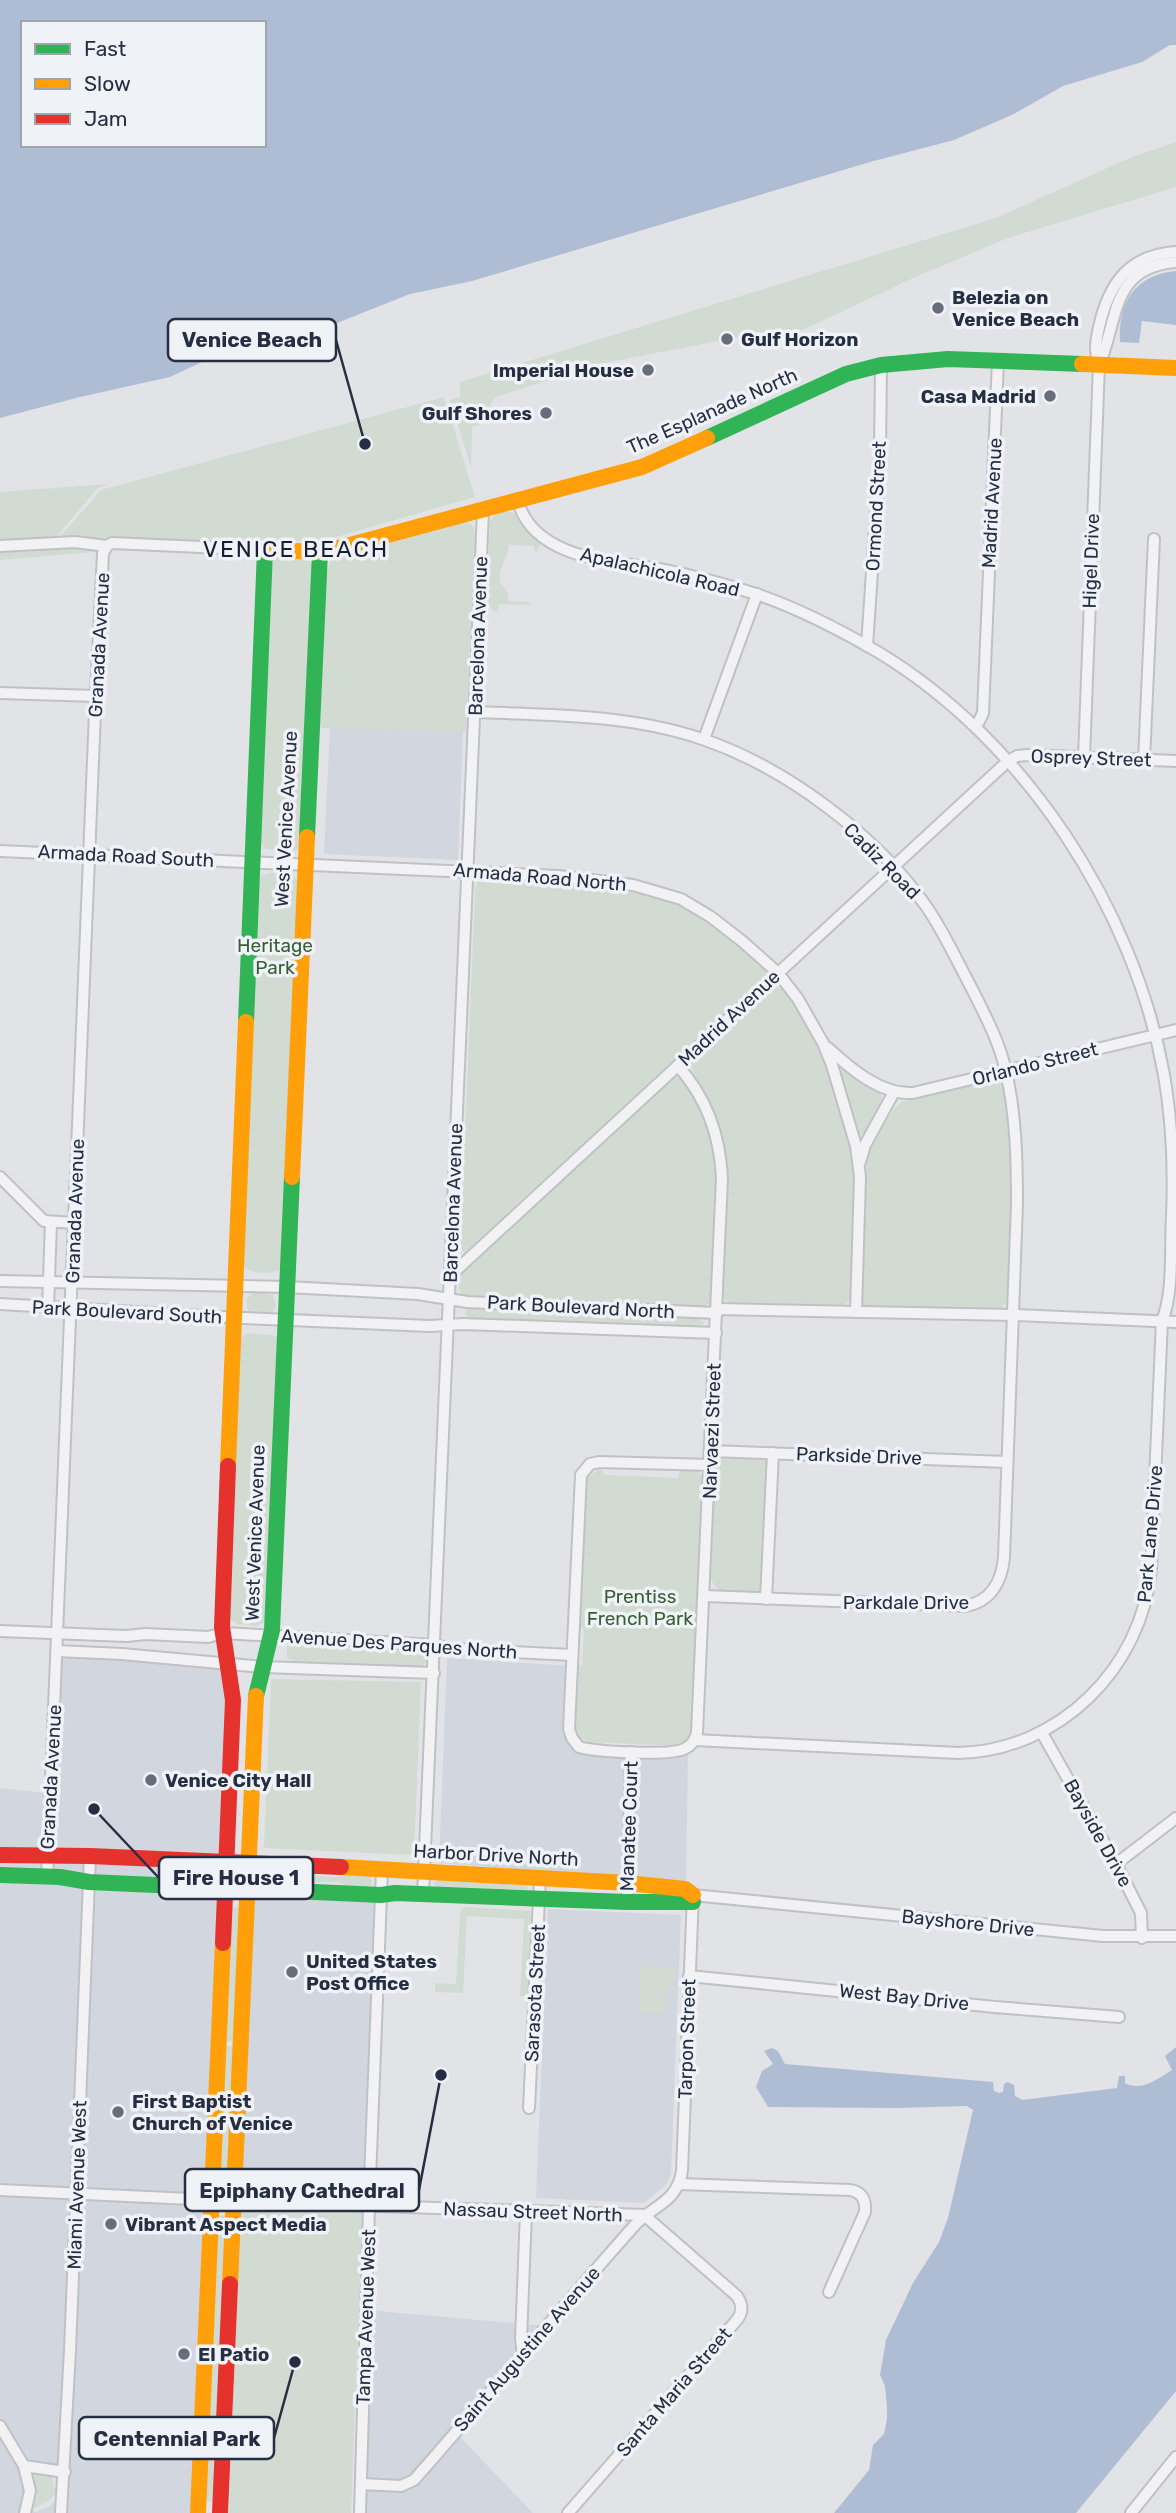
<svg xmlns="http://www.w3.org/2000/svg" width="1176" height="2513" viewBox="0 0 1176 2513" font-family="Rubik,sans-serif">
	<rect width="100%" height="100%" fill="#e2e3e7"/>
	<g fill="#d2d6de" fill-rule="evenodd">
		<polygon points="471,524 458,860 324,854 338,559"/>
		<polygon points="63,1651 221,1656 226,1681 220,1857 0,1850 0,1788 54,1794"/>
		<polygon points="447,1658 571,1666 569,1728 578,1744 688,1752 686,1884 439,1863"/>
		<polygon points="0,1860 220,1867 219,1883 0,1870"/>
		<path d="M0,1880l219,13 -26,620h-193zM30,2470l25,3 4,10 -1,15 -9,9 -14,5 -7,-5z"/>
		<polygon points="252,1894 376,1900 367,2210 240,2202"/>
		<polygon points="548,1909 681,1915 671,2173 667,2184 644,2203 536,2198"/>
		<polygon points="367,2310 546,2326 460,2437 533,2513 357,2513"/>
	</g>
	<g fill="#d1dbd2">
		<polygon points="1176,142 1176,187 1008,238 913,278 803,330 734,338 599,364 495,397 478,425 472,427 471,467 450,400 460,397 460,382 996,218 1132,157"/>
		<polygon points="444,397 475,497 322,541 200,542 61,536 101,490"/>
		<polygon points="108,484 98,488 56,537 59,540 118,556 94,552 0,560 0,492"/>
		<path d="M505,511l9,2 9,15 13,9 5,8 -6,9 -1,-8 -25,-1c-1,14 -10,18 -9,37l8,11v8l22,1 -1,3 -30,-1 -1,7h-4l-7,-8 3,-82 6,-7z"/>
		<polygon points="466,522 472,525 475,532 466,732 323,728 320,726 326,574 331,559 339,555"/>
		<polygon points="279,557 307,558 312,563 300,847 295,851 265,849 260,842 272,566 274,560"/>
		<path d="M271,873h18l10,8 -18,388c-9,6 -30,5 -39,-3l14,-382 5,-8z"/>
		<path d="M487,877l127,9 57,13 45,27 48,40 2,7 -2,6 -299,273 -5,-3 15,-357c1,-8 3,-13 12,-15z"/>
		<path d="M775,987l11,3c34,55 65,118 69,183 3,39 -2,79 -3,118l-2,9 -10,8 -108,-3 -9,-6 4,-122 -4,-32 -10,-32 -23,-48 3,-6 75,-69z"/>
		<polygon points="845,1069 880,1092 883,1102 863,1136 858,1135 840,1074 840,1070"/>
		<path d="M674,1077l8,1c21,31 32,61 35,97l-7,128 -6,3 -14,1 -228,-12c-6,-11 -4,-18 3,-27z"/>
		<path d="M993,1079l8,3 2,4c10,73 10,140 6,212l-7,9 -11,3 -127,-3 -3,-5 6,-148 5,-13 23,-33 8,-7z"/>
		<polygon points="254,1292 273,1295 276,1304 272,1313 252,1314 248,1311 246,1299"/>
		<polygon points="468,1307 698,1317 704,1323 699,1329 470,1318 465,1314"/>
		<polygon points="247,1333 279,1336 267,1620 258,1626 237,1624 229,1619 239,1339"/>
		<polygon points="726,1457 767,1457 768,1461 763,1587 756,1594 719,1591 711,1580 715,1465"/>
		<polygon points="599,1468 605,1475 678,1478 680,1469 696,1470 704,1478 694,1727 688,1742 679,1746 590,1742 580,1738 575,1729 576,1669 578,1666 582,1665 584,1629 578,1626 586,1480"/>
		<polygon points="296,1642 418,1649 426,1654 427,1660 423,1666 414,1667 294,1662 287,1658 287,1646"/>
		<polygon points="271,1679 421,1682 414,1855 264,1848"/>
		<polygon points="261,1871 308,1871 318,1876 339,1877 349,1873 371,1875 372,1886 347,1887 339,1882 317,1882 308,1886 262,1883"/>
		<polygon points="438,1879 527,1884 528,1890 436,1887 434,1884"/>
		<polygon points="230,1906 235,1908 241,1906 235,2043 231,2041 224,2042"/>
		<polygon points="467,1907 531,1911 528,1996 520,1996 524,1919 467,1916 463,1993 435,1992 435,1983 456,1984 460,1914 462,1909"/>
		<polygon points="641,1966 675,1967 674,1987 667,1987 665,2014 639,2013"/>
		<polygon points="224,2046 235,2046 227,2182 220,2181"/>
		<polygon points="240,2207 362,2211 351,2513 229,2513"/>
		<polygon points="218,2215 226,2216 221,2359 211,2358"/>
		<polygon points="210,2363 221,2363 215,2501 205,2501"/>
		<polygon points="38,2472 51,2476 56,2493 50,2500 35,2508 31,2502 36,2489 32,2476"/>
	</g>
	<g fill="#aebcd4" fill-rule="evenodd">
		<path d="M0,0h1176v45h-6l-28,17 -79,24 -49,28 -60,26 -84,22 -398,119 -62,13 -73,29 -38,12 -82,20 -47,22 -90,20 -80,21zM23,23h241v122h-241z"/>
		<path d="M1176,271v54l-34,-4 -3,22 -19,-1c-2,-39 14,-67 56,-71z"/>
		<path d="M1176,2047v344l-100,122h-242l35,-43 4,-25 11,-11 3,-15v-12l-2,-21 -5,-11 6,-35 27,-57 26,-41 9,-24 25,-108 -6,-4 -71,2 -128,-1 -12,-20 6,-16 11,-7 -9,-13 8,-3 6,3 7,13 208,18 1,9 5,2 4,-1 1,-8 3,-2 7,3 1,11 7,4 95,-12 2,-12h6v7c17,9 32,-4 47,-13l-7,-14z"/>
	</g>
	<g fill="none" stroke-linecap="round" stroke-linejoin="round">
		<g stroke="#c0c1c5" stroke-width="14">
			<g id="street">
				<path d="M1099,365c-5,-14 -3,-24 0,-38 10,-44 30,-72 77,-75"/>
				<path d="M518,502c17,57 93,59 141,67 32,6 65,15 97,25 42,14 84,36 122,58 146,88 256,256 286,423 8,46 10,94 8,141 -2,32 2,76 -10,105l-11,248c-9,99 -92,182 -193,184l-263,-13"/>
				<polyline points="0,546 75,542 107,546 112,543 265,550"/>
				<polyline points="867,646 880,453 881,365"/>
				<polyline points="0,693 96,696"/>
				<path d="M475,712c76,3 156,2 230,28 81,28 171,95 221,166 18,26 31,55 46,83 13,26 28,54 34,83 10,42 11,88 11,132l-13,353c-2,24 -13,45 -39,49l-260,-10"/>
				<polyline points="976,727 983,713 998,361"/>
				<polyline points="704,739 757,594"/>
				<path d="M1084,757l15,-392c20,-46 11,-98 77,-103"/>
				<polyline points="1144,760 1154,539"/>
				<polyline points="0,851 558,876 633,885 681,899 711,917 742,941 778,973 798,999 823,1043 832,1065 856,1146 860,1177 856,1312"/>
				<path d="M828,1048c23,21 53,47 85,45l263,-63"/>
				<path d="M678,1066c28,31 42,70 44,112l-25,555c-2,8 -6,13 -13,16 -15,7 -88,3 -105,-2l-7,-9 -3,-9 12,-254 9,-11 9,-2 112,3"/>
				<polyline points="860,1162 865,1145 894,1092"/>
				<polyline points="0,1177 44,1221 75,1223"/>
				<polyline points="451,1275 1008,761 1017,756 1027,755 1176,761"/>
				<polyline points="0,1281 287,1287 418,1294 467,1302 717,1313"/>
				<polyline points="0,1304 221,1317 430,1326 463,1324 716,1333"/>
				<polyline points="48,1307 51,1223"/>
				<polyline points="717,1309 1014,1315 1176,1322"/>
				<polyline points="711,1451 1007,1462"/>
				<polyline points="766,1599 773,1453"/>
				<polyline points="0,1631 127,1636 145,1634 208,1637 223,1633 435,1645 454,1649 572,1655"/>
				<polyline points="57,1651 122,1654 263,1667 434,1673"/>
				<polyline points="1042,1733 1116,1864 1141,1913 1142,1938"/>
				<polyline points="1116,1864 1176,1818"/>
				<polyline points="47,1877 95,712 103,553 107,546"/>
				<polyline points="423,1895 483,511"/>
				<polyline points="627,1902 631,1752"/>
				<polyline points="689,1976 995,2007 1119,2017"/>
				<polyline points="529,2108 540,1878"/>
				<path d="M679,2184l171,6c12,2 16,10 15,22l-36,80"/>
				<polyline points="0,2190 233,2201 644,2215"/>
				<polyline points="523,2353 521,2339 526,2212"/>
				<polyline points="0,2426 24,2466 65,2472"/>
				<polyline points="24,2466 30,2491 25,2513"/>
				<path d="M361,2484l40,2 13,-6c74,-84 146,-171 221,-255 18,-20 42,-22 47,-54l11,-276 410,41h73"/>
				<polyline points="61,2513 70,2350 90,1856"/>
				<polyline points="360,2513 369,2206 382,1869"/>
				<path d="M568,2513l168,-192c7,-8 7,-16 1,-25l-93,-81"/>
				<polyline points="1131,2513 1176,2457"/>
			</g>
		</g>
		<use href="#street" stroke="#f2f2f4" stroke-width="10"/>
		<g stroke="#30b455" stroke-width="16">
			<polyline points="707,438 846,374 881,365 948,359 1082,364"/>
			<polyline points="307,837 320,552"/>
			<polyline points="246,1022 265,550 272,550"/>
			<polyline points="256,1696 272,1630 292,1177"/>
			<polyline points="0,1875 60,1877 89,1882 381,1895 395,1893 627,1902 693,1902"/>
		</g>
		<g stroke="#ff9f0a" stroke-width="16">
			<polyline points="1082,364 1176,368"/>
			<polyline points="272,550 320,552 335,549 642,467 707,438"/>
			<polyline points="292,1177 307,837"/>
			<polyline points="228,1466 246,1022"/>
			<polyline points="341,1867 627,1883 685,1889 693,1895"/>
			<polyline points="230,2284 256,1696"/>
			<polyline points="198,2513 223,1943"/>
		</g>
		<g stroke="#e5322d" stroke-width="16">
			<polyline points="0,1855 90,1856 341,1867"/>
			<polyline points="223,1943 233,1700 222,1627 228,1466"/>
			<polyline points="220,2513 230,2284"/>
		</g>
	</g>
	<g fill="#686d7c" stroke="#eff2f7" stroke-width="2.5">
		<circle cx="938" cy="308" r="7"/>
		<circle cx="727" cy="339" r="7"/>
		<circle cx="648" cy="370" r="7"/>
		<circle cx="1050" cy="396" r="7"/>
		<circle cx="546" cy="413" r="7"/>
		<circle cx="151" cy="1780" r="7"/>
		<circle cx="292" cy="1972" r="7"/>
		<circle cx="118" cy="2112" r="7"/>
		<circle cx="111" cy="2224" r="7"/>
		<circle cx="184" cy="2354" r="7"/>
	</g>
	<g text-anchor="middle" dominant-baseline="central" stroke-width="7" stroke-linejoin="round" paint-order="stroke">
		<g font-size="19" font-weight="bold" fill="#272e42" stroke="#eff2f7" text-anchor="start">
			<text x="952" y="297">Belezia on<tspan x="952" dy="22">Venice Beach</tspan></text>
			<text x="741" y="339">Gulf Horizon</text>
			<text x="634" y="370" text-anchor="end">Imperial House</text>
			<text x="1036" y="396" text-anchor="end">Casa Madrid</text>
			<text x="532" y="413" text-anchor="end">Gulf Shores</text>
			<text x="165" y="1780">Venice City Hall</text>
			<text x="306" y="1961">United States<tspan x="306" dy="22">Post Office</tspan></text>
			<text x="132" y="2101">First Baptist<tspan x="132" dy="22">Church of Venice</tspan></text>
			<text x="125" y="2224">Vibrant Aspect Media</text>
			<text x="198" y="2354">El Patio</text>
		</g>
		<g font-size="19" fill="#272e42" stroke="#eff2f7">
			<text transform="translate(712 411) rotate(-24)">The Esplanade North</text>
			<text transform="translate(992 503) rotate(-87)">Madrid Avenue</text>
			<text transform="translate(876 506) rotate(-87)">Ormond Street</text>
			<text transform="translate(1091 561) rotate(-88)">Higel Drive</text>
			<text transform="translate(660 572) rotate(13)">Apalachicola Road</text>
			<text transform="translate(478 636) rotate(-88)">Barcelona Avenue</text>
			<text transform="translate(99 645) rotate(-87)">Granada Avenue</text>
			<text transform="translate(1091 758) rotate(2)">Osprey Street</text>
			<text transform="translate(286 819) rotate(-87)">West Venice Avenue</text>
			<text transform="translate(126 856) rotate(3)">Armada Road South</text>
			<text transform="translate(882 861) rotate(45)">Cadiz Road</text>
			<text transform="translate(540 877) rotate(5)">Armada Road North</text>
			<text transform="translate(729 1018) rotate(-43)">Madrid Avenue</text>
			<text transform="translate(1035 1064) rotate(-14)">Orlando Street</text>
			<text transform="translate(453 1203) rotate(-88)">Barcelona Avenue</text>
			<text transform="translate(75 1211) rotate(-88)">Granada Avenue</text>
			<text transform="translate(581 1307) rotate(3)">Park Boulevard North</text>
			<text transform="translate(127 1312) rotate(3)">Park Boulevard South</text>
			<text transform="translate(712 1431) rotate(-88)">Narvaezi Street</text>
			<text transform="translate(859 1456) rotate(2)">Parkside Drive</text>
			<text transform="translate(255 1533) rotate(-88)">West Venice Avenue</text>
			<text transform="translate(1150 1534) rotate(-85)">Park Lane Drive</text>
			<text x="906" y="1602">Parkdale Drive</text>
			<text transform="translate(399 1644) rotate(4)">Avenue Des Parques North</text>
			<text transform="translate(51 1777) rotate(-87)">Granada Avenue</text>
			<text transform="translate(629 1826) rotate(-88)">Manatee Court</text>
			<text transform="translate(1098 1833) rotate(61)">Bayside Drive</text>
			<text transform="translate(496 1855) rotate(3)">Harbor Drive North</text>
			<text transform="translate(968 1923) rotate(6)">Bayshore Drive</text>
			<text transform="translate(535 1993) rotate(-87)">Sarasota Street</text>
			<text transform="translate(904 1997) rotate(6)">West Bay Drive</text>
			<text transform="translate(687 2039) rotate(-88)">Tarpon Street</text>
			<text transform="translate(77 2185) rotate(-88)">Miami Avenue West</text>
			<text transform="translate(533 2212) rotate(2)">Nassau Street North</text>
			<text transform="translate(366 2317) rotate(-88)">Tampa Avenue West</text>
			<text transform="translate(527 2349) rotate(-49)">Saint Augustine Avenue</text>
			<text transform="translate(674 2392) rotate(-49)">Santa Maria Street</text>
		</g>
		<g font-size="19" fill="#375f33" stroke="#eff2f7">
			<text x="275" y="945">Heritage<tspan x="275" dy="22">Park</tspan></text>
			<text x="640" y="1596">Prentiss<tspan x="640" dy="22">French Park</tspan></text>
		</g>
		<g font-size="23" letter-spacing="2" fill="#191f33" stroke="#eff2f7">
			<text x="296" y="549">VENICE BEACH</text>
		</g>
	</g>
	<path fill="none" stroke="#272e42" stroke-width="2.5" d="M365 444L336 340M94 1809L159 1878M441 2075L419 2190M295 2362L274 2438"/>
	<g fill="#272e42" stroke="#eff2f7" stroke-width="2.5">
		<circle cx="365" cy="444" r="7"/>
		<circle cx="94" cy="1809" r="7"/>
		<circle cx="441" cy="2075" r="7"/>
		<circle cx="295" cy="2362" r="7"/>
	</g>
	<g fill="#eff2f7" stroke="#272e42" stroke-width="2.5">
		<rect x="168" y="319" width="168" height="42" rx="7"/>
		<rect x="159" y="1857" width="154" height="42" rx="7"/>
		<rect x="185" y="2169" width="234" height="42" rx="7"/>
		<rect x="79" y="2417" width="195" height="42" rx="7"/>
	</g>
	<g font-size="21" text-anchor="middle" font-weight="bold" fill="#272e42">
		<text x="252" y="347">Venice Beach</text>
		<text x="236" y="1885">Fire House 1</text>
		<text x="302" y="2198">Epiphany Cathedral</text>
		<text x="177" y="2446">Centennial Park</text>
	</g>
	<rect x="21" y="21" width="245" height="126" fill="#eff2f7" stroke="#9fa4af" stroke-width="2"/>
	<rect x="35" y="44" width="35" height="10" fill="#30b455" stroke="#9fa4af" stroke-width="2"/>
	<text x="84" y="56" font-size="21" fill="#272e42">Fast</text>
	<rect x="35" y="79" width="35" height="10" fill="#ff9f0a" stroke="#9fa4af" stroke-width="2"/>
	<text x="84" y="91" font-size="21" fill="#272e42">Slow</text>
	<rect x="35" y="114" width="35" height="10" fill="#e5322d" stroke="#9fa4af" stroke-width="2"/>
	<text x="84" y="126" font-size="21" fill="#272e42">Jam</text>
</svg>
